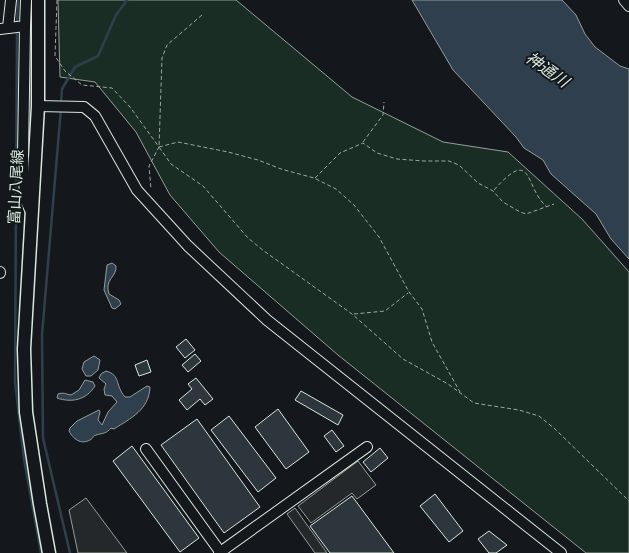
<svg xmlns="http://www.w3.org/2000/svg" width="629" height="553" viewBox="0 0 629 553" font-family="'Varela Round','Noto Sans JP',sans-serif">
	<rect width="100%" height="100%" fill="#14181c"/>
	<polygon fill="#1a2d24" stroke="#939e99" points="58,0 236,0 352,97 443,142 508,152 582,219 629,272 629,553 586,553 338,355 219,252 170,195 136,132 95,82 60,77"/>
	<g fill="#24282b" stroke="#939e99">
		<polygon points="358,461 376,485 357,499 352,493 311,523 298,506"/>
		<polygon points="86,498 127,553 78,553 69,510"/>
		<polygon points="295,508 327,553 315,553 287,514"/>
	</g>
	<g fill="#2f3f4d" stroke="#939e99">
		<polygon points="412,0 562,0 576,15 585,34 595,47 620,66 629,69 629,259 611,239 596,214 551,174 543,160 524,148 516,137 453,70"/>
		<path d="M112,263l4,3c1,11 -12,13 -7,28l10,6 2,4 -6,5 -3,-1 -8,-18 3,-25z"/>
		<polygon points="94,356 100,360 98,370 91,376 86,376 82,369 84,362"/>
		<path d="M106,371c15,4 9,15 19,26h5l17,-11 3,1c-1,23 -19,31 -36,42l-3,-1c-5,6 -8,5 -15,7 -5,2 -1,2 -6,5 -9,5 -17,-1 -21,-9l1,-3 7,-7 22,-11 1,2 -2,8 4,5 6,-13 9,-10 -5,-6 -7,-1 -1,-6 2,-5 -7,-6 2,-4z"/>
		<path d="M85,380l8,2 2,4c-9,14 -23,17 -38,12l1,-4c6,-2 7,0 13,1l8,-5z"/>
	</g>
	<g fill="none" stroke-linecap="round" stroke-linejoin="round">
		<g stroke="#2f3f4d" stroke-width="2.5">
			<polyline points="17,23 18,0"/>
			<polyline points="17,29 15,382 24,459 41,553"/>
			<polyline points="61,103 62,89 75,67 98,56 116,15 127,0"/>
			<polyline points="61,108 42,335 43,438 70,553"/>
		</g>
	</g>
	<g fill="#2c363c" stroke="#d8e6dc">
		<polygon points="186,339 195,350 185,358 176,347"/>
		<polygon points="195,354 201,361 188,372 182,365"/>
		<polygon points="147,360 151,372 139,376 135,365"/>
		<polygon points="196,378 213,399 205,405 200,399 187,410 179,400 192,389 188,384"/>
		<polygon points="301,391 343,415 338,425 295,400"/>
		<polygon points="278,409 309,452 286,469 255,427"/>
		<polygon points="229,416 276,478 258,492 211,430"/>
		<polygon points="197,419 260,507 224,533 161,445"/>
		<polygon points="332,430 344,446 336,452 324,436"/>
		<polygon points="132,446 199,538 180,552 113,461"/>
		<polygon points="380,448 388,458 371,472 363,462"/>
		<polygon points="435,494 463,531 449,542 420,506"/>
		<polygon points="352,496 394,553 330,553 310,526"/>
		<polygon points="489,531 507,545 496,553 489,553 478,539"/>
	</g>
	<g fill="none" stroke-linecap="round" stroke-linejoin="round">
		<g stroke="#d8e6dc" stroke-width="12">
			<g id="minor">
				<polyline points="624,0 629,6"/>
				<polyline points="25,26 23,155 25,199 31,212"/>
				<polyline points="8,28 11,0"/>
				<polyline points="0,29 25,26 26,0"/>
				<polyline points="38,106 84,107 95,116 137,190 188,246 267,320 561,553"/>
				<polyline points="0,272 0,273"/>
				<polyline points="146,449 221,553"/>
				<polyline points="219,553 367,447"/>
			</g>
		</g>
		<g stroke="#d8e6dc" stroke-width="15">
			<polyline id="major" points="38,0 38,106 24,349 26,412 40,504 49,553"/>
		</g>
		<g stroke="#9da8a2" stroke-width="1" stroke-dasharray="4 2.5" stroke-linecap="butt">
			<polyline points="57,0 55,56 65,71 82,85 112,88 130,107 159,147 149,166 151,189"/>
			<polyline points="202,15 167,45 162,58 159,147 171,164 203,186 248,238 264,251 352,314 403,359 448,384 474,403 519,410 539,416 555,429 629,501"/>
			<polyline points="363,142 383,115 384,102"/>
			<polyline points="159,147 178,142 228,152 258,160 281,169 314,178 336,189 354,205 379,237 409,292 422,309 432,342 460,392"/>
			<polyline points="315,178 340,153 363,143 377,153 397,159 424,161 449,161 459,165 478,183 493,191 503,202 520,212 526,214 554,204"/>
			<path d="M494,190c40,-45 30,-2 53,17"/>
			<polyline points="354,314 385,311 408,293"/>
		</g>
		<use href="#minor" stroke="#14181c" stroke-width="10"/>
		<use href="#major" stroke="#14181c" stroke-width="12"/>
	</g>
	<g text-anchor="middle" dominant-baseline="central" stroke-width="4" stroke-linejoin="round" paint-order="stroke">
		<g font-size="15" fill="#d8e6dc" stroke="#14181c">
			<text transform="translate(16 187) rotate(-87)">富山八尾線</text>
		</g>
		<g font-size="16" font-style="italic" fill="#d8e6dc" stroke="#14181c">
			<text transform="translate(547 70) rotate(35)">神通川</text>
		</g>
	</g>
</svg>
